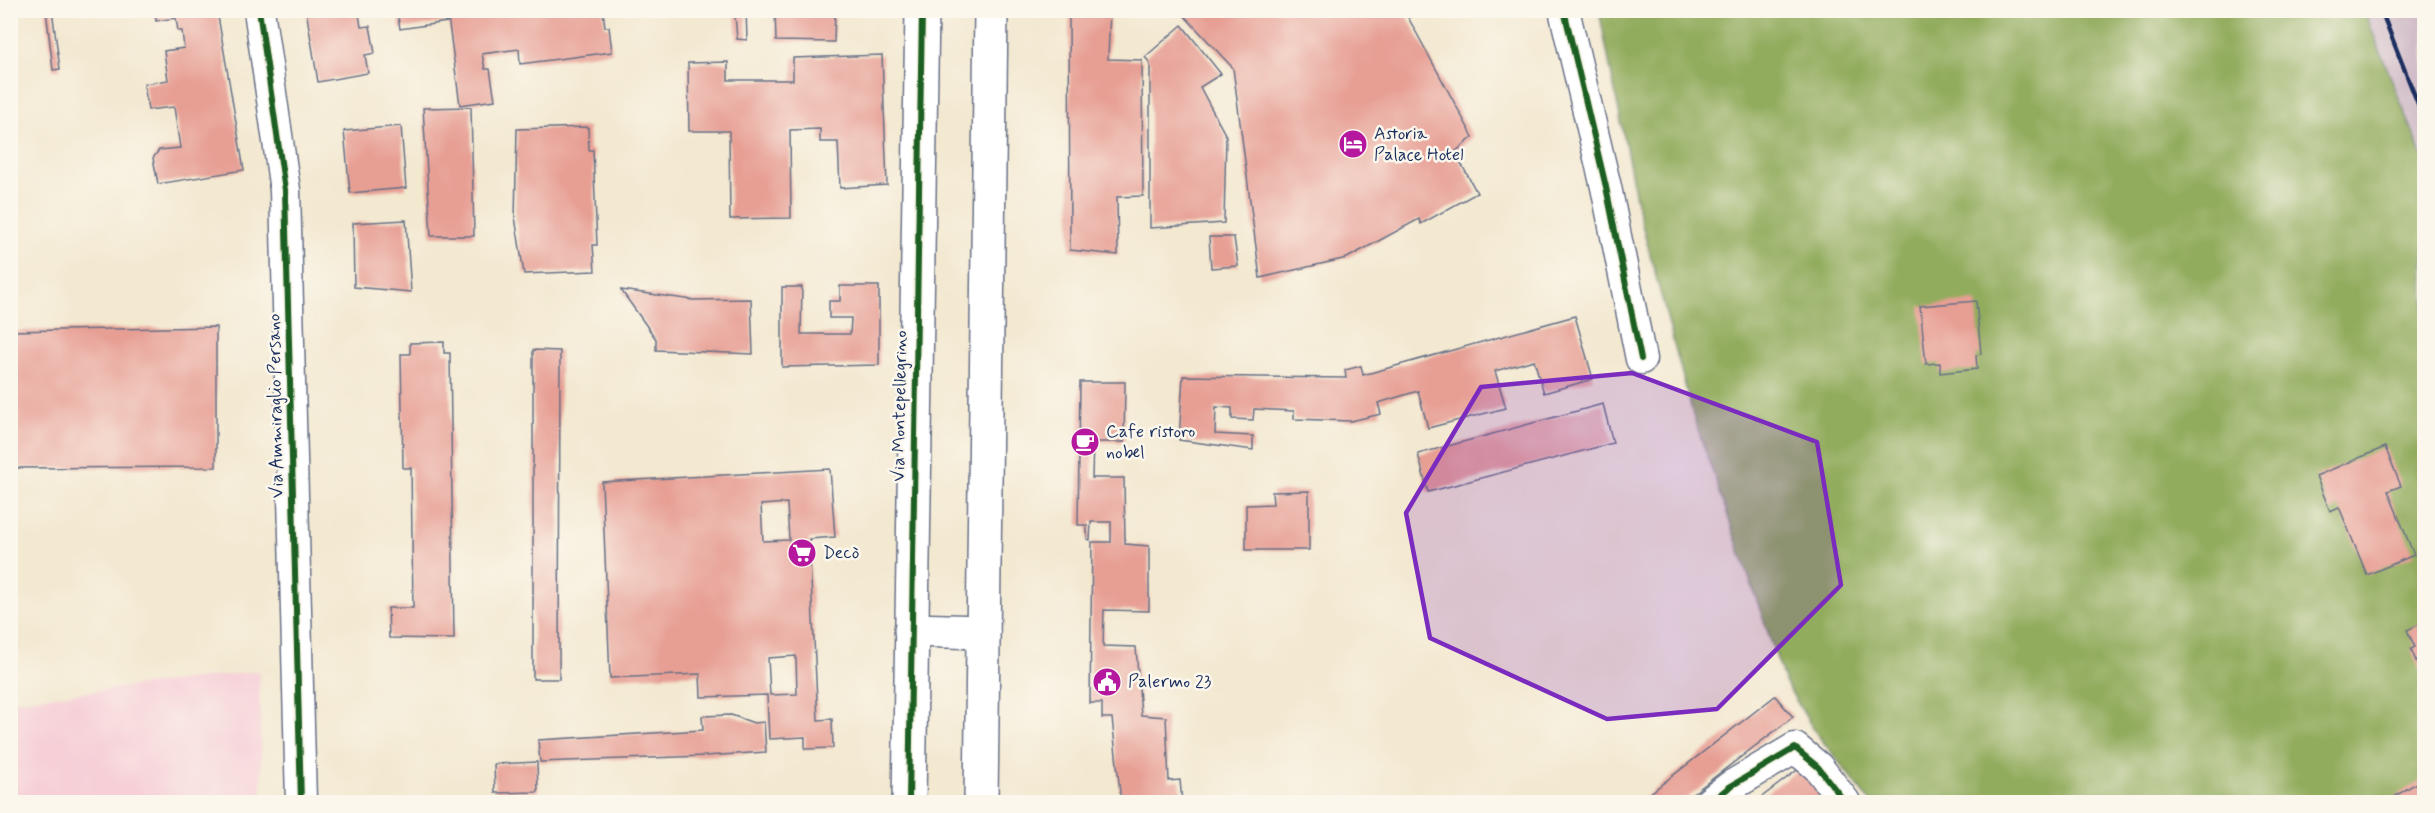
<svg xmlns="http://www.w3.org/2000/svg" width="2435" height="813" viewBox="0 0 2435 813" font-family="Mynerve,sans-serif">
	<rect width="100%" height="100%" fill="#fbf7ec"/>
	<filter id="ink" filterUnits="userSpaceOnUse"><feTurbulence type="fractalNoise" baseFrequency=".0167" numOctaves="2"/><feDisplacementMap in="SourceGraphic" scale="12" xChannelSelector="R" yChannelSelector="G"/><feConvolveMatrix kernelMatrix="1 2 1 2 8 2 1 2 1" color-interpolation-filters="sRGB"/></filter>
	<filter id="wash" filterUnits="userSpaceOnUse"><feTurbulence type="fractalNoise" baseFrequency=".008" numOctaves="4" result="noise"/><feDisplacementMap in="SourceGraphic" scale="24" xChannelSelector="R" yChannelSelector="G"/><feGaussianBlur stdDeviation="1.35" result="paint"/><feColorMatrix in="noise" values="0 0 0 0 0 0 0 0 0 0 0 0 0 0 0 0 0 1.4 0 .05"/><feComposite in="paint" operator="in"/></filter>
	<g filter="url(#wash)">
		<rect width="100%" height="100%" fill="#f3e8d0"/>
		<polygon fill="#f6cfd7" points="259,671 262,802 11,802 11,701"/>
		<polygon fill="#d1bdc9" points="2359,11 2424,11 2424,171"/>
		<polygon fill="#92ac5d" stroke="#566e5e" stroke-width="1.5" points="1599,11 2364,11 2424,160 2424,802 1870,802 1814,730 1785,682 1693,415 1639,213"/>
		<g id="blocks">
			<g fill="#e79f94" fill-rule="evenodd">
				<polygon points="46,10 52,10 60,69 53,70"/>
				<polygon points="155,10 217,10 244,170 158,184 153,158 159,150 180,148 174,107 148,110 144,84 168,80 164,51 184,48 182,31 178,31 176,18 156,21"/>
				<polygon points="306,10 367,10 367,12 359,14 361,27 370,26 375,53 365,55 368,73 318,82"/>
				<polygon points="397,10 445,10 447,22 400,29"/>
				<polygon points="447,10 603,10 605,27 609,27 612,52 520,64 519,49 482,54 485,69 490,69 495,100 460,105"/>
				<polygon points="718,10 746,10 747,40 737,39 735,15 718,14"/>
				<polygon points="775,10 835,10 834,42 776,41"/>
				<polygon points="1069,10 1110,10 1108,59 1142,60 1143,196 1117,197 1118,255 1070,250"/>
				<polygon points="1179,10 1404,10 1473,137 1455,152 1477,193 1421,224 1419,219 1347,258 1260,278 1233,68"/>
				<polygon points="1182,25 1221,74 1200,87 1226,136 1224,223 1150,228 1150,63 1145,57"/>
				<polygon points="882,55 887,185 840,188 838,142 820,142 820,129 790,130 791,218 730,219 729,131 689,131 688,63 728,62 728,80 793,80 793,58"/>
				<polygon points="471,107 474,236 431,236 423,108"/>
				<polygon points="401,126 406,188 350,193 344,131"/>
				<polygon points="588,127 589,150 593,150 597,245 593,245 595,271 524,274 515,217 517,129"/>
				<polygon points="10,187 15,216 10,216"/>
				<polygon points="406,220 411,292 354,287 353,223"/>
				<polygon points="1209,237 1234,237 1238,266 1211,268"/>
				<polygon points="840,286 879,286 879,365 782,367 782,287 802,287 801,334 850,334 851,318 829,318 829,301 840,301"/>
				<polygon points="621,290 693,300 751,299 753,354 656,350 656,339"/>
				<polygon points="1976,301 1981,354 1976,355 1977,369 1940,373 1940,363 1926,364 1920,306"/>
				<polygon points="1575,316 1593,379 1544,393 1534,360 1495,371 1506,408 1428,428 1418,391 1378,403 1381,414 1351,421 1294,419 1294,411 1254,409 1253,420 1232,419 1232,408 1216,407 1215,434 1253,436 1253,450 1179,440 1183,376 1346,378 1345,370 1361,366 1363,375"/>
				<polygon points="216,327 216,467 10,468 10,331"/>
				<polygon points="444,342 444,353 450,353 454,639 389,638 388,608 413,608 411,468 403,468 401,354 410,354 410,343"/>
				<polygon points="533,350 560,351 559,679 533,679"/>
				<polygon points="1080,382 1125,382 1124,442 1093,442 1092,478 1124,478 1125,544 1149,546 1149,611 1104,610 1103,646 1136,647 1141,715 1166,717 1169,781 1180,780 1182,802 1121,802 1112,718 1102,718 1102,703 1090,703 1092,542 1111,542 1111,522 1091,522 1090,540 1087,539 1087,525 1078,525"/>
				<polygon points="1603,404 1613,443 1428,492 1418,454"/>
				<polygon points="2385,447 2401,486 2388,491 2414,555 2367,575 2339,507 2330,511 2316,476"/>
				<path d="M830,469l5,68 -26,2 9,181 14,-1 1,29 -28,1v-12l-36,2 -2,-44 -66,2 -1,-23 -90,4 -8,-196zM787,503l2,37 -26,1 -2,-36zM796,656l1,38 -27,1 -2,-37z"/>
				<polygon points="1309,491 1309,550 1246,550 1246,505 1273,504 1272,492"/>
				<polygon points="2424,622 2424,680 2411,649 2415,647 2407,630"/>
				<polygon points="1775,696 1793,717 1682,802 1639,802"/>
				<polygon points="731,715 754,723 764,722 766,752 705,756 540,762 538,740 703,730 702,716"/>
				<polygon points="537,762 538,792 495,793 494,764"/>
				<polygon points="1800,768 1826,802 1755,802"/>
				<polygon points="2424,778 2424,802 2386,802"/>
			</g>
		</g>
	</g>
	<g filter="url(#ink)">
		<use href="#blocks" fill-opacity="0" stroke="#677086" stroke-width="1.5"/>
		<g fill="none" stroke-linecap="round" stroke-linejoin="round">
			<g stroke="#677086" stroke-width="33">
				<g id="minor">
					<polyline points="259,10 285,190 301,802"/>
					<polyline points="1564,10 1606,187 1641,359"/>
					<polyline points="1710,802 1731,786 1795,748 1818,767 1845,802"/>
				</g>
			</g>
			<g stroke="#677086" stroke-width="36">
				<g id="tertiary">
					<polyline points="911,630 983,632"/>
					<polyline points="909,802 922,10"/>
					<polyline points="981,802 991,10"/>
				</g>
			</g>
			<use href="#minor" stroke="#fff" stroke-width="30"/>
			<use href="#tertiary" stroke="#fff" stroke-width="33"/>
			<polyline stroke="#1b2f5e" stroke-width="4.5" points="2381,10 2424,119"/>
			<g stroke="#fbf7ec" stroke-width="10">
				<g id="cycleway">
					<polyline points="259,10 285,190 301,802"/>
					<polyline points="1564,10 1606,187 1641,359"/>
					<polyline points="909,802 922,10"/>
					<polyline points="1710,802 1731,786 1795,748 1818,767 1845,802"/>
				</g>
			</g>
			<use href="#cycleway" stroke="#1b5e20" stroke-width="6"/>
		</g>
	</g>
	<path fill="#7b2cbf" fill-opacity="0.2" stroke="#7b2cbf" stroke-width="4.5" stroke-linejoin="round" d="M1632,373l185,69 24,143 -124,124 -110,10 -177,-81 -24,-125 75,-126z"/>
	<defs>
		<g id="hotel-disc" transform="scale(1.5)"><circle r="9.5" fill="#b5179e" stroke="#fbf7ec"/><path d="M-6-4.5h1.5V1H6V5H4.5V3h-9V5H-6ZM-4 0a1.8 1.8 0 1 1 3.6 0ZM.5 0V-2.5h3Q6-2.5 6 0Z" fill="#fff"/></g>
		<g id="cafe-disc" transform="scale(1.5)"><circle r="9.5" fill="#b5179e" stroke="#fbf7ec"/><path d="M-5.5-4.5H6V0H3Q3 3.5 0 3.5H-2.5Q-5.5 3.5-5.5 0ZM3-3.2v2h1.7v-2ZM-6 4.5H4V6H-6Z" fill="#fff"/></g>
		<g id="supermarket-disc" transform="scale(1.5)"><circle r="9.5" fill="#b5179e" stroke="#fbf7ec"/><path d="M-6-5.5h2.5l.6 2H6L4.5 2H-2.5L-4.4-4H-6ZM-1.5 3.2a1.3 1.3 0 1 0 .1 0ZM3 3.2a1.3 1.3 0 1 0 .1 0Z" fill="#fff"/></g>
		<g id="civic-disc" transform="scale(1.5)"><circle r="9.5" fill="#b5179e" stroke="#fbf7ec"/><path d="M-.6-6.5H3V-4.5H.6V-3L4-1V1h2V6H-6V1h2V-1L-.6-3ZM-1.2 2.5V6h2.4V2.5Z" fill="#fff"/></g>
	</defs>
	<g fill-rule="evenodd">
		<use href="#hotel-disc" x="1353" y="144"/>
		<use href="#cafe-disc" x="1085" y="442"/>
		<use href="#supermarket-disc" x="802" y="553"/>
		<use href="#civic-disc" x="1107" y="682"/>
	</g>
	<g text-anchor="middle" dominant-baseline="central" stroke-width="5" stroke-linejoin="round" paint-order="stroke">
		<g font-size="18" fill="#1b2f5e" stroke="#fbf7ec" text-anchor="start">
			<text x="1374" y="134">Astoria<tspan x="1374" dy="21">Palace Hotel</tspan></text>
			<text x="1106" y="432">Cafe ristoro<tspan x="1106" dy="21">nobel</tspan></text>
			<text x="823" y="553">Decò</text>
			<text x="1128" y="682">Palermo 23</text>
		</g>
		<g font-size="18" fill="#1b2f5e" stroke="#fbf7ec">
			<text transform="translate(276 406) rotate(-91)">Via Ammiraglio Persano</text>
			<text transform="translate(900 406) rotate(-89)">Via Montepellegrino</text>
		</g>
	</g>
	<rect width="2435" height="813" fill="none" stroke="#fbf7ec" stroke-width="36"/>
</svg>
